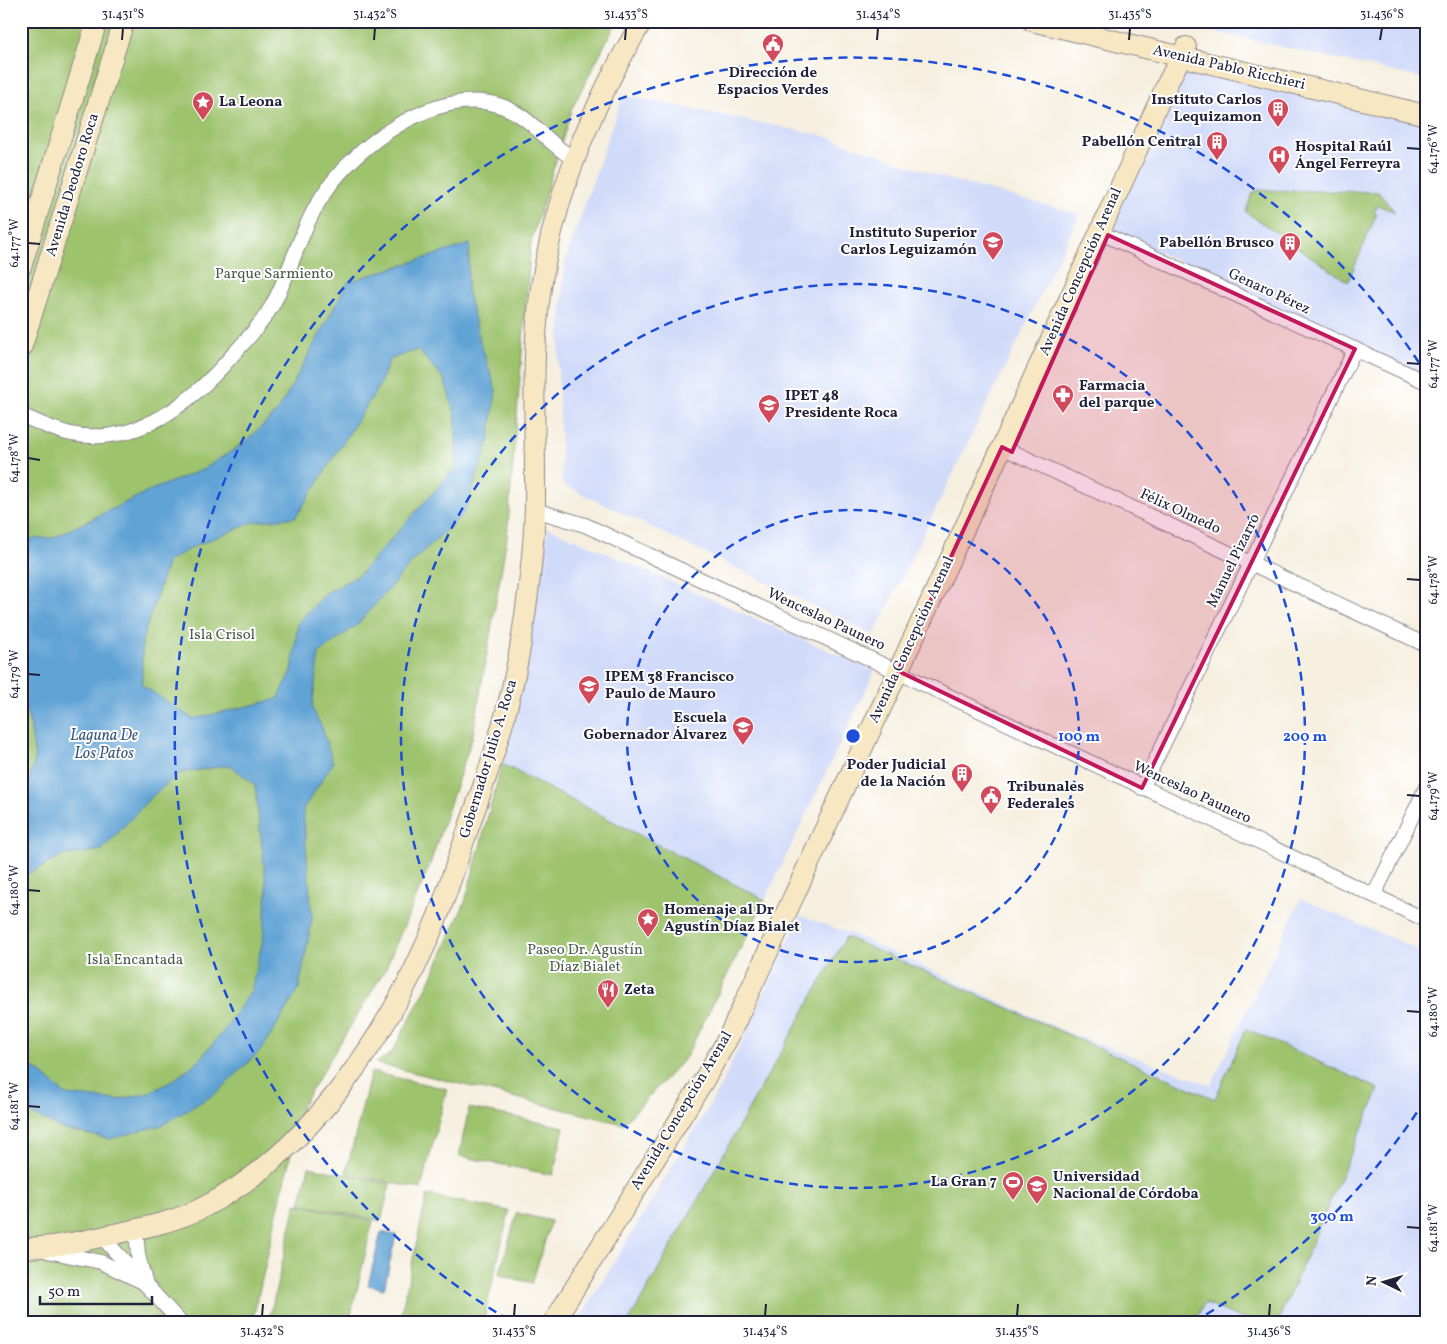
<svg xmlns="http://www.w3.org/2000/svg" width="1447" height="1344" viewBox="0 0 1447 1344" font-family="Vollkorn,serif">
	<rect width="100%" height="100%" fill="#fff"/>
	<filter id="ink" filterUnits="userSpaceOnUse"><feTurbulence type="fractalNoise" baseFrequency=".02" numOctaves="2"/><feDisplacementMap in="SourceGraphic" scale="10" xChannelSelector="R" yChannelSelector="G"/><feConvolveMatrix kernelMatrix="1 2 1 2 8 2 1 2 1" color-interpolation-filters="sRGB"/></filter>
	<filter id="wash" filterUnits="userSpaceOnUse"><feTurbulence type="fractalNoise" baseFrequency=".0096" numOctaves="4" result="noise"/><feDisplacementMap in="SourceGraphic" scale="20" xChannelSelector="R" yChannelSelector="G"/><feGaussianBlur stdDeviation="1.12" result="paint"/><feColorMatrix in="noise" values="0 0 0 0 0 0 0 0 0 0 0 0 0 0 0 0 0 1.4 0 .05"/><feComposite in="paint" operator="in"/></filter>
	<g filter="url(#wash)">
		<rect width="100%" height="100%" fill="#f6efdf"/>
		<g fill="#d0daf9">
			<polygon points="1167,21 1426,21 1426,79"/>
			<polygon points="1187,63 1426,121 1426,377 1107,228"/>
			<polygon points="623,95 825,136 951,180 1080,214 874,635 562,484 558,365 565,261"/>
			<polygon points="547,527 875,671 765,900 502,764 528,647"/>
			<polygon points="1301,899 1426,953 1426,1323 577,1323 720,1088 800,916 853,934 1064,1031 1211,1085"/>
		</g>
		<g fill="#9ec36d" stroke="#607254">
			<polygon points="21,21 617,21 572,108 531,242 507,537 473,735 429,867 385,970 302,1105 252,1323 21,1323"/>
			<polygon points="1258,190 1378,192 1395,212 1377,205 1374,212 1377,213 1348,282 1246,212 1252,193"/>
			<polygon points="502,764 765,900 686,1057 623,1124 375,1063 391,1054 430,981 465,902"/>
			<polygon points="846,937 1215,1099 1246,1029 1379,1089 1277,1323 1253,1323 1204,1303 1194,1323 628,1323"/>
			<polygon points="371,1072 447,1089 421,1189 346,1173"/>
			<polygon points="469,1108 564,1127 553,1175 459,1156"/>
			<polygon points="309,1167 390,1184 381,1221 300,1204"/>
			<polygon points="427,1195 509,1211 483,1323 399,1323"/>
			<polygon points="296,1204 373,1221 349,1323 281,1323 269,1320"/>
			<polygon points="517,1213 551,1221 532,1283 499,1275"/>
		</g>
		<g fill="#61a3d5" stroke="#426288" fill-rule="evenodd">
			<path d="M470,244l-3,45 13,52 16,49 -7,52 -25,71 -49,46 -58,66 -38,28 -7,55 10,20 11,35 -30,46 9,110 -13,70 -37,60 -44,43 -56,33 -52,14 -48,-10 -41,-20v-49l19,12 26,23 51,5 32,-7 25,-13 23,-18 26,-30 28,-41 12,-52 4,-47 -12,-107 -25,-20 -50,8 -31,26 -47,51 -37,5 -44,22v-80l5,-6 9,-32 -5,-35 -9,-31v-154l32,-1 98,-48 51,-20 42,-27 34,-32 70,-129zM418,350l26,29 12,38v50l-97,108 -33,18 -28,30 -6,48 -14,28 -85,20 -51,-34v-44l26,-80 29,-16 57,-23 42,-5 83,-131 11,-27z"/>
			<polygon points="381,1232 396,1235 384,1289 368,1285"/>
		</g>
	</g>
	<g filter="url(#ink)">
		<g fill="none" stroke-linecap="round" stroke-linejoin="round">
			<g stroke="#8c888d" stroke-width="16">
				<g id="street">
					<polyline points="1099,232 1426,382"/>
					<path d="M21,415c16,7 32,15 50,19 65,13 119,-30 159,-76 16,-18 33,-35 44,-56 19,-36 28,-77 51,-110 34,-49 111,-105 173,-87 32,9 48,38 76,54"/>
					<polyline points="1002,447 1426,645"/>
					<polyline points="535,510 585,525 1426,920"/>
					<polyline points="1142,788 1355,349"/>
					<polyline points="1374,895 1426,788"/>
					<polyline points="136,1229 138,1255 145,1282"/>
					<polyline points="102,1237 181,1323"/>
					<polyline points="47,1251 101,1262 145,1283"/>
				</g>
			</g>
			<g stroke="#8c888d" stroke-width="22">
				<g id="secondary">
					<polyline points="1032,21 1426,115"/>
					<polyline points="21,267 97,21"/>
					<polyline points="21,349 124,21"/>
					<path d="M21,1248c30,0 61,-7 89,-13 32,-7 65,-13 94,-28 109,-56 191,-182 235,-294 10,-26 18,-52 27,-78 21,-59 42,-119 53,-181 8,-48 15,-100 16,-149 1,-80 -6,-161 10,-241 16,-87 52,-167 97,-243"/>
					<polyline points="553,1323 704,1080 728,1038 1002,447 1167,84 1186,47"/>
				</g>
			</g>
			<use href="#street" stroke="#fff" stroke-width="14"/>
			<use href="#secondary" stroke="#f7e8c3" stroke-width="20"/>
		</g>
	</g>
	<path fill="#c2185b" fill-opacity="0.2" stroke="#c2185b" stroke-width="4" stroke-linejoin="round" d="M1108,235l247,114 -213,439 -244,-117 104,-224 10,5z"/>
	<path fill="none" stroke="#22223b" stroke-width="2" d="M122,40l1,-12M374,40l1,-12M625,40l1,-12M877,40l1,-12M1129,40l1,-12M1380,40l2,-12M1407,148l13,1M28,243l12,1M1407,363l13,1M28,458l12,2M1407,579l13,1M28,674l12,1M1407,795l13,1M28,890l12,1M1407,1011l13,1M28,1106l12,1M1407,1227l13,1M262,1316l1,-12M514,1316l1,-12M765,1316l1,-12M1017,1316l1,-12M1269,1316l1,-12"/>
	<g fill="none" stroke="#1d4ed8" stroke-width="2.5" stroke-dasharray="9 6">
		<circle cx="853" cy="736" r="226"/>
		<circle cx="853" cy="736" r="452"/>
		<path d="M1425 1100A678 678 0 0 1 1197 1320M509 1320A678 678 0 1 1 1425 372"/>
	</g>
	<defs>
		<g id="civic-pin" transform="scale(1.125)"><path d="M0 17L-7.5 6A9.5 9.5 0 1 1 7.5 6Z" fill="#d1495b" stroke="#fff"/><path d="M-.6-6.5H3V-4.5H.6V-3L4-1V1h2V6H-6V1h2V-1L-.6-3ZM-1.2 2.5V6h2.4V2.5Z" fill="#fff"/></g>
		<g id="sight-pin" transform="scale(1.125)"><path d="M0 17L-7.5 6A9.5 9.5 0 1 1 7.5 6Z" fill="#d1495b" stroke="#fff"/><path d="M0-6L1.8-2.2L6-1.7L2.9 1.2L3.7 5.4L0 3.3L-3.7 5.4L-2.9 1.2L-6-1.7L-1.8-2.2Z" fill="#fff"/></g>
		<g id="building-pin" transform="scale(1.125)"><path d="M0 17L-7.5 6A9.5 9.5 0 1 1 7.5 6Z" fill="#d1495b" stroke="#fff"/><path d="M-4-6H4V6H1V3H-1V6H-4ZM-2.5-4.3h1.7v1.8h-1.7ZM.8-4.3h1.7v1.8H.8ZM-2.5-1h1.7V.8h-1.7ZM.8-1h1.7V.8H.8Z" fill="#fff"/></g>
		<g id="hospital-pin" transform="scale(1.125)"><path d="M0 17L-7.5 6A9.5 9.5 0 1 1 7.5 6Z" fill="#d1495b" stroke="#fff"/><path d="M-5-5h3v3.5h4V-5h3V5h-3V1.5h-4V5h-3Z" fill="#fff"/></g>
		<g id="school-pin" transform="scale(1.125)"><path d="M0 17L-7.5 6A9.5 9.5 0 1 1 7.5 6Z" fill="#d1495b" stroke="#fff"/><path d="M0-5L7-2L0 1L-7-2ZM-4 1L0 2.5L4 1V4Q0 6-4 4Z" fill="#fff"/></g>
		<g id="pharmacy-pin" transform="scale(1.125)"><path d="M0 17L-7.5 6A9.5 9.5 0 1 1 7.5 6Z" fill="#d1495b" stroke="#fff"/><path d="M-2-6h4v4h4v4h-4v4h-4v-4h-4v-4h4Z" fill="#fff"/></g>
		<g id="restaurant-pin" transform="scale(1.125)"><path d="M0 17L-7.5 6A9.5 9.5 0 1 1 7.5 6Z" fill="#d1495b" stroke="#fff"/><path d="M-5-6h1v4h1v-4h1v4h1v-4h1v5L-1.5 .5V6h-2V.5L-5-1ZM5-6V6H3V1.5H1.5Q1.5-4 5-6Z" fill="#fff"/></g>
		<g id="stadium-pin" transform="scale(1.125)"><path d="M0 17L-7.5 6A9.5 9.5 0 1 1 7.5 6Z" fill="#d1495b" stroke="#fff"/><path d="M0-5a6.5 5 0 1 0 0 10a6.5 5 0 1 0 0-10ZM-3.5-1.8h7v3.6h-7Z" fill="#fff"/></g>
		<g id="university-pin" transform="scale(1.125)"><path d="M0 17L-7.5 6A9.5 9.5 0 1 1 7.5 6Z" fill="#d1495b" stroke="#fff"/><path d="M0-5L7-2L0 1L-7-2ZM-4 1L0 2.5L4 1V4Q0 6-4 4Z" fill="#fff"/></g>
	</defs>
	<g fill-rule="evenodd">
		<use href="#civic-pin" x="773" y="44"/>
		<use href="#sight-pin" x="203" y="102"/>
		<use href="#building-pin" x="1278" y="109"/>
		<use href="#building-pin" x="1217" y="142"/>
		<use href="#hospital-pin" x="1279" y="156"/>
		<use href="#school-pin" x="993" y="242"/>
		<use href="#building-pin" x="1290" y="243"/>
		<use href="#pharmacy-pin" x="1063" y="395"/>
		<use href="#school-pin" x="769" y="405"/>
		<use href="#school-pin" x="589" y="686"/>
		<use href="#school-pin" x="743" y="727"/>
		<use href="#building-pin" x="962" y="774"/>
		<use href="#civic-pin" x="991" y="796"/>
		<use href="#sight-pin" x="648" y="919"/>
		<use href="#restaurant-pin" x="608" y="990"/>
		<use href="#stadium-pin" x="1013" y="1182"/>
		<use href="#university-pin" x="1037" y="1186"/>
	</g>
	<g text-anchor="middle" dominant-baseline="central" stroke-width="4" stroke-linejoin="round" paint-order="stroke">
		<g font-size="15" fill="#22223b" stroke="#fff">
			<text transform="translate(1229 68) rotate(13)">Avenida Pablo Ricchieri</text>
			<text transform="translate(73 185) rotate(-73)">Avenida Deodoro Roca</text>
			<text transform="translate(1081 272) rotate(-66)">Avenida Concepción Arenal</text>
			<text transform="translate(1269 292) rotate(25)">Genaro Pérez</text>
			<text transform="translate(1180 512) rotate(25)">Félix Olmedo</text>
			<text transform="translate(1234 561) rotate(-64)">Manuel Pizarro</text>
			<text transform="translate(826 620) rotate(25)">Wenceslao Paunero</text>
			<text transform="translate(912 640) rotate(-65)">Avenida Concepción Arenal</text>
			<text transform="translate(489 759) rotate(-73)">Gobernador Julio A. Roca</text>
			<text transform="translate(1192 793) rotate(25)">Wenceslao Paunero</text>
			<text transform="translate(682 1111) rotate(-59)">Avenida Concepción Arenal</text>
		</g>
		<g font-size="15" font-weight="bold" fill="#22223b" stroke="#fff" text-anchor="start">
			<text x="773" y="73" text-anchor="middle">Dirección de<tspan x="773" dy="17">Espacios Verdes</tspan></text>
			<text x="1262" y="100" text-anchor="end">Instituto Carlos<tspan x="1262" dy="17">Lequizamon</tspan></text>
			<text x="219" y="102">La Leona</text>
			<text x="1201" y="142" text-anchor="end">Pabellón Central</text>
			<text x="1295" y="147">Hospital Raúl<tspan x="1295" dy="17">Ángel Ferreyra</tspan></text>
			<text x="977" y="233" text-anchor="end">Instituto Superior<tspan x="977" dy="17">Carlos Leguizamón</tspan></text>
			<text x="1274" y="243" text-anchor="end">Pabellón Brusco</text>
			<text x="1079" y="386">Farmacia<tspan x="1079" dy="17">del parque</tspan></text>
			<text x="785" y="396">IPET 48<tspan x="785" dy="17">Presidente Roca</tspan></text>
			<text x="605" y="677">IPEM 38 Francisco<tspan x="605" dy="17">Paulo de Mauro</tspan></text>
			<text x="727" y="718" text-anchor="end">Escuela<tspan x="727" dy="17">Gobernador Álvarez</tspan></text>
			<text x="946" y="765" text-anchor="end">Poder Judicial<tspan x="946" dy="17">de la Nación</tspan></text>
			<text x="1007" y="787">Tribunales<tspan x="1007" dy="17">Federales</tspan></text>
			<text x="664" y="910">Homenaje al Dr<tspan x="664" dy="17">Agustín Díaz Bialet</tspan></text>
			<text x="624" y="990">Zeta</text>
			<text x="1053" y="1177">Universidad<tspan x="1053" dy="17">Nacional de Córdoba</tspan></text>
			<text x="997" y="1182" text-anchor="end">La Gran 7</text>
		</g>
		<g font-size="15" fill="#4d5a4c" stroke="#fff">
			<text x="274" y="274">Parque Sarmiento</text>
			<text x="222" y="635">Isla Crisol</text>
			<text x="585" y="950">Paseo Dr. Agustín<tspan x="585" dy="17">Díaz Bialet</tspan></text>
			<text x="135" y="960">Isla Encantada</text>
		</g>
		<g font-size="16" font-style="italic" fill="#3e5c80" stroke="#fff">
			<text x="104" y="736">Laguna De<tspan x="104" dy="18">Los Patos</tspan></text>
		</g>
	</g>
	<circle cx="853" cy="736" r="8" fill="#1d4ed8" stroke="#fff" stroke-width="2.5"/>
	<g font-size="15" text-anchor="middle" font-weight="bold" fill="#1d4ed8" stroke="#fff" stroke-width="4" stroke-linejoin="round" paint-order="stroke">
		<text x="1079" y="741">100 m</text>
		<text x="1305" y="741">200 m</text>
		<text x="1332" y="1221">300 m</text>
	</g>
	<rect width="1447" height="1344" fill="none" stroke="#fff" stroke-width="55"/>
	<g transform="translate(1384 1282) rotate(275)" stroke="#ffffff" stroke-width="4" paint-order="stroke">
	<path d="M0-4L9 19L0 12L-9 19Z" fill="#22223b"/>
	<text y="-8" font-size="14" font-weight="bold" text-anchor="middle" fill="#22223b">N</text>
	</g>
	<path d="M40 1296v8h112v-8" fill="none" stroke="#22223b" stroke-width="2.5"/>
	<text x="48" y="1296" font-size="15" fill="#22223b" stroke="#ffffff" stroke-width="4" paint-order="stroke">50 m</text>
	<rect x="28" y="28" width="1392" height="1288" fill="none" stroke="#22223b" stroke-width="2"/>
	<g font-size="12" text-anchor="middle" fill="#22223b">
		<text x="123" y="18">31.431°S</text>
		<text x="375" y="18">31.432°S</text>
		<text x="626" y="18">31.433°S</text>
		<text x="878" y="18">31.434°S</text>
		<text x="1130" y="18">31.435°S</text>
		<text x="1382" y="18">31.436°S</text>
		<text transform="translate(1433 149) rotate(-90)" y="4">64.176°W</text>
		<text transform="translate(14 243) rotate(-90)" y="4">64.177°W</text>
		<text transform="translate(1433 364) rotate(-90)" y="4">64.177°W</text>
		<text transform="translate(14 458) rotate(-90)" y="4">64.178°W</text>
		<text transform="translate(1433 580) rotate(-90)" y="4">64.178°W</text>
		<text transform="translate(14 674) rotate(-90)" y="4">64.179°W</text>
		<text transform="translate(1433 796) rotate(-90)" y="4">64.179°W</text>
		<text transform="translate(14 890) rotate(-90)" y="4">64.180°W</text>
		<text transform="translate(1433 1012) rotate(-90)" y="4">64.180°W</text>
		<text transform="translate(14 1106) rotate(-90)" y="4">64.181°W</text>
		<text transform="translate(1433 1228) rotate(-90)" y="4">64.181°W</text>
		<text x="262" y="1335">31.432°S</text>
		<text x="514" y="1335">31.433°S</text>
		<text x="765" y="1335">31.434°S</text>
		<text x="1017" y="1335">31.435°S</text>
		<text x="1269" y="1335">31.436°S</text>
	</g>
</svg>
